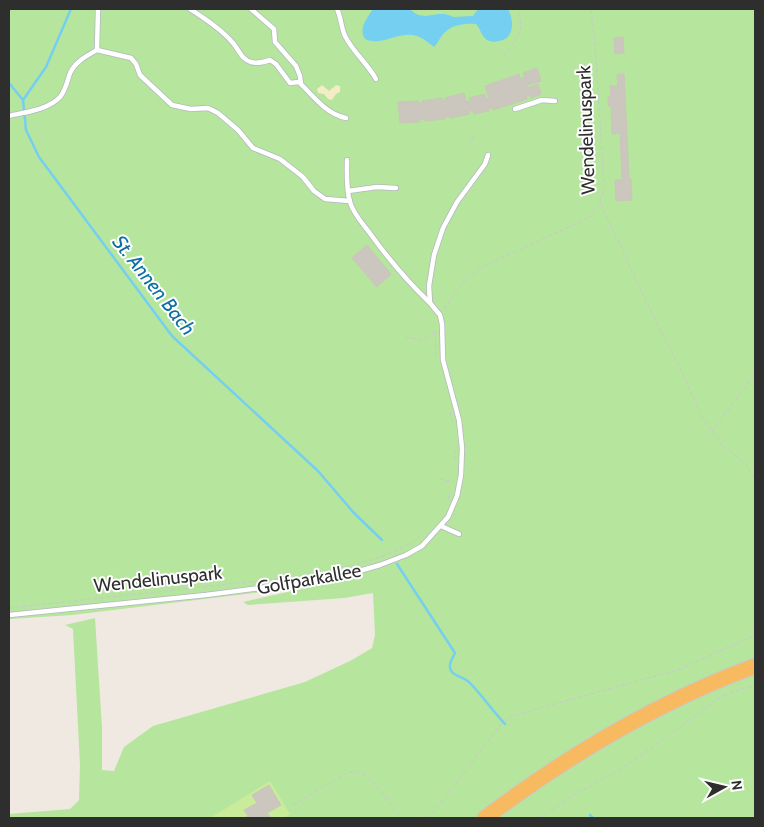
<svg xmlns="http://www.w3.org/2000/svg" width="764" height="827" viewBox="0 0 764 827" font-family="Cabin,sans-serif">
	<rect width="100%" height="100%" fill="#efe9e1"/>
	<polygon fill="#b6e59e" points="9,9 755,9 755,818 9,818 9,814 70,809 79,800 80,765 73,629 65,625 95,618 102,728 102,770 114,771 124,747 153,726 305,682 352,660 372,648 375,635 373,593 344,598 248,605 243,602 319,585 72,615 9,619"/>
	<polygon fill="#f3ecc5" points="322,85 329,91 336,85 340,86 340,92 336,94 332,100 328,99 324,94 318,93 317,89"/>
	<polygon fill="#c9ec9a" points="270,781 290,814 284,818 210,818"/>
	<path fill="#75cff0" d="M373,9h36l9,6 8,1 13,-2h6l9,3 19,-1 5,-7h30c6,11 7,30 -9,32 -4,1 -8,1 -12,-1 -5,-3 -7,-12 -11,-16 -12,-1 -24,1 -32,9 -4,4 -6,10 -10,14 -5,-4 -11,-9 -17,-11 -18,-6 -35,11 -52,3 -7,-10 2,-21 8,-30z"/>
	<g fill="none" stroke-linecap="round" stroke-linejoin="round">
		<g stroke="#75cff0" stroke-width="2.5">
			<polyline points="9,83 23,100 26,130 39,157 172,336 318,471 354,513 382,540"/>
			<polyline points="23,100 46,67 71,9"/>
			<path d="M397,564l58,89c-3,6 -8,13 -3,19 4,5 13,5 19,12 12,13 22,27 34,40"/>
			<polyline points="590,815 593,818"/>
		</g>
	</g>
	<g fill="#cbc7bf" stroke="#cbc5ba">
		<polygon points="623,37 624,53 615,54 614,38"/>
		<polygon points="537,68 541,81 527,85 528,88 538,84 541,94 531,98 530,95 526,96 527,99 493,110 492,107 489,108 489,111 474,114 473,110 469,111 469,114 450,118 449,116 444,117 445,119 425,121 424,119 420,119 420,122 400,123 398,102 419,101 419,104 422,103 422,101 442,98 442,101 445,101 445,98 464,93 466,102 470,101 469,98 485,94 486,99 489,98 485,86 519,74 520,79 525,77 523,73"/>
		<polygon points="624,74 629,179 631,179 632,200 616,201 615,180 622,180 620,133 612,134 611,105 608,106 608,97 611,97 610,86 618,86 617,75"/>
		<polygon points="367,245 391,274 377,287 352,258"/>
		<polygon points="269,785 281,805 267,813 271,818 245,818 248,816 244,810 257,803 252,795"/>
	</g>
	<g fill="none" stroke-linecap="round" stroke-linejoin="round">
		<g stroke="#b4b7c1" stroke-width="6">
			<g id="service">
				<path d="M190,9c15,10 31,20 43,34 6,7 9,17 18,19 7,2 13,0 19,-2l6,4 14,19 9,-1c14,14 27,32 47,36"/>
				<polyline points="251,9 274,29 275,42 296,66 300,76 301,84"/>
				<path d="M337,9c4,8 4,18 8,27 8,16 22,27 31,43"/>
				<polyline points="97,50 98,9"/>
				<polyline points="515,109 542,100 555,101"/>
				<path d="M9,116c16,-4 39,-6 51,-19 5,-6 7,-14 9,-21 4,-13 17,-20 28,-26l34,8 5,6 4,11 32,30 19,4 17,-1 10,5 20,17 15,18 27,11 23,18 11,14 11,8 25,2"/>
				<path d="M347,160c0,13 -1,29 3,42 3,11 12,21 19,30 18,25 38,49 60,70"/>
				<polyline points="348,191 377,187 396,188"/>
				<polyline points="441,526 459,534"/>
				<polyline points="9,615 206,595 331,579 380,565 406,555 422,546 448,517 457,496 461,475 462,448 459,420 443,360 442,324 440,315 430,303 429,286 434,255 443,228 457,202 485,164 488,155"/>
			</g>
		</g>
		<g stroke="#c9c9c9" stroke-width="17">
			<path id="trunk" d="M485,818c81,-61 175,-117 270,-152"/>
		</g>
		<g stroke="#c9c9c9" stroke-width="1" stroke-dasharray="4 2.5" stroke-linecap="butt">
			<path d="M503,57c14,-18 23,-26 14,-48"/>
			<polyline points="468,145 475,135"/>
			<polyline points="601,204 652,314 682,372 701,415 722,445 744,462 755,479"/>
			<polyline points="444,309 463,282 484,266 590,217 600,203 604,185 595,43 591,9"/>
			<polyline points="435,331 436,357"/>
			<polyline points="406,337 423,340 435,333"/>
			<polyline points="450,412 452,423"/>
			<polyline points="712,431 749,382 755,377"/>
			<polyline points="455,460 455,446"/>
			<polyline points="435,474 440,479 454,482"/>
			<polyline points="448,499 451,491"/>
			<path d="M9,608l284,-31c41,-7 97,-16 130,-43"/>
			<path d="M293,805l55,-33c6,0 11,0 16,3 12,7 28,32 38,43"/>
			<polyline points="427,818 443,800 502,723 512,716 680,669 755,635"/>
			<polyline points="540,818 575,794 595,784 642,755 722,696 737,690 755,686"/>
		</g>
		<use href="#service" stroke="#fff" stroke-width="4.5"/>
		<use href="#trunk" stroke="#f8ba60" stroke-width="15"/>
	</g>
	<g text-anchor="middle" dominant-baseline="central" stroke-width="4" stroke-linejoin="round" paint-order="stroke">
		<g font-size="19" fill="#2e2e2e" stroke="#fff">
			<text transform="translate(586 130) rotate(-92)">Wendelinuspark</text>
			<text transform="translate(158 579) rotate(-6)">Wendelinuspark</text>
			<text transform="translate(309 579) rotate(-10)">Golfparkallee</text>
		</g>
		<g font-size="20" font-style="italic" fill="#0d6fa3" stroke="#fff">
			<text transform="translate(154 285) rotate(52)">St. Annen Bach</text>
		</g>
	</g>
	<rect width="764" height="827" fill="none" stroke="#2e2e2e" stroke-width="20"/>
	<g transform="translate(724 787) rotate(82)" stroke="#ffffff" stroke-width="4" paint-order="stroke">
	<path d="M0-4L9 19L0 12L-9 19Z" fill="#2e2e2e"/>
	<text y="-8" font-size="14" font-weight="bold" text-anchor="middle" fill="#2e2e2e">N</text>
	</g>
</svg>
